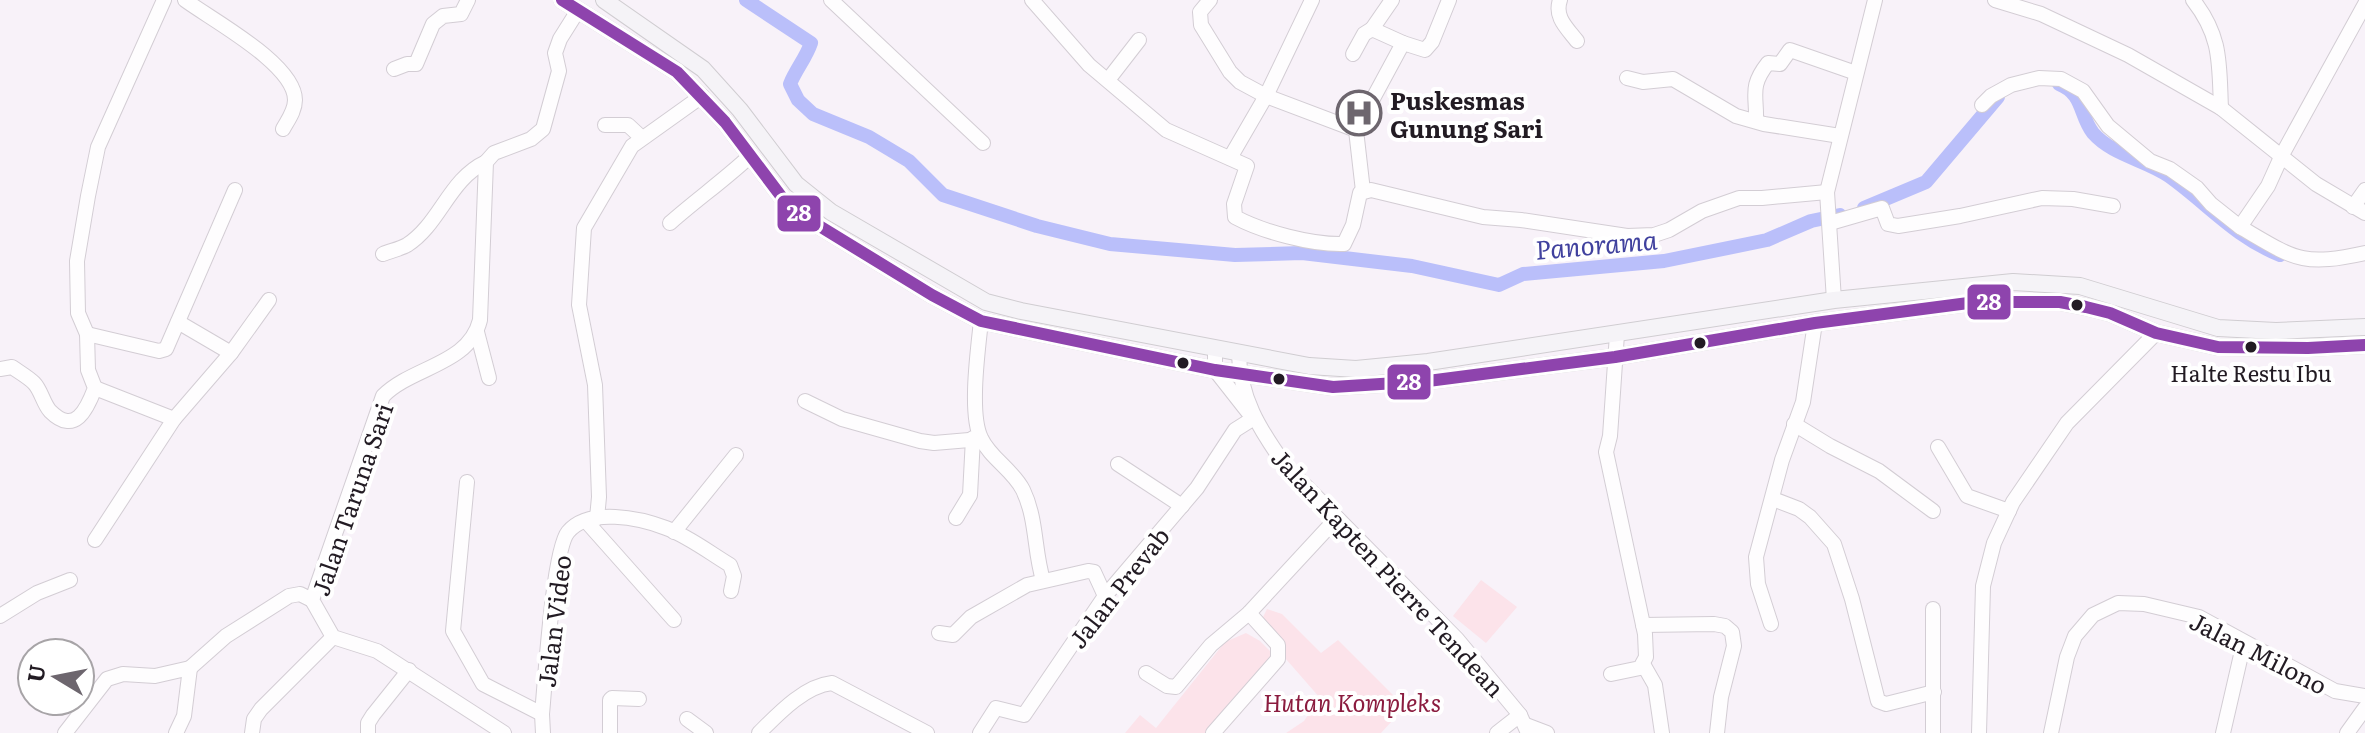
<svg xmlns="http://www.w3.org/2000/svg" width="2365" height="733" viewBox="0 0 2365 733" font-family="Literata,serif">
	<rect width="100%" height="100%" fill="#f8f2f9"/>
	<g fill="#fce3ea">
		<polygon points="1481,580 1517,607 1486,643 1453,616"/>
		<polygon points="1267,609 1282,614 1321,653 1338,640 1405,707 1381,733 1286,733 1304,721 1320,698 1258,627"/>
		<polygon points="1246,633 1260,641 1279,660 1220,733 1125,733 1140,715 1156,728 1225,642"/>
	</g>
	<g fill="none" stroke-linecap="round" stroke-linejoin="round">
		<g stroke="#babffa" stroke-width="14">
			<path d="M746,0l65,43c-5,15 -15,26 -21,41l8,16 15,14 56,23 40,24 34,34 94,31 73,18 125,11 67,-2 110,13 87,19 24,-11 141,-13 103,-21 44,-19 29,-6"/>
			<path d="M2059,84c25,10 20,31 34,49 19,22 53,27 76,43 38,27 66,61 111,79"/>
			<polyline points="1864,208 1926,182 1998,97"/>
		</g>
		<g stroke="#d3cdd4" stroke-width="16">
			<g id="minor">
				<path d="M185,0c27,20 110,64 110,100 0,11 -7,20 -12,29"/>
				<polyline points="831,0 983,143"/>
				<path d="M1032,0l57,65 77,65 81,36 -13,38 1,13c28,15 77,28 109,27l9,-19 7,-32 11,-3 112,27 38,3 106,16 27,-1 15,-5 33,-19 37,-13h23l65,-6"/>
				<polyline points="1210,0 1200,12 1201,25 1230,72 1240,82 1266,96 1356,130 1403,43 1425,50 1432,42 1449,0"/>
				<path d="M1560,0c-6,17 7,28 17,41"/>
				<polyline points="1995,0 2041,14 2128,55 2221,108 2316,184 2365,213"/>
				<path d="M2193,0c29,37 26,64 28,108"/>
				<polyline points="1372,29 1392,0"/>
				<polyline points="1353,54 1364,34 1372,29 1403,43"/>
				<polyline points="394,69 407,64 416,64 433,24 443,16 461,14 468,0"/>
				<polyline points="1627,78 1643,82 1673,79 1736,116 1764,124 1840,136"/>
				<polyline points="1108,80 1139,40"/>
				<polyline points="1982,105 1991,96 2011,85 2039,78 2061,79 2083,91 2108,126 2150,161 2170,169 2197,188 2211,204 2240,227 2268,186 2282,155 2365,4"/>
				<path d="M1756,121c1,-26 -7,-34 12,-58l12,1 10,-14 66,23"/>
				<polyline points="605,125 628,125 642,138"/>
				<polyline points="1356,130 1363,191"/>
				<polyline points="1230,158 1266,96 1312,0"/>
				<polyline points="2353,207 2365,190"/>
				<path d="M670,223c26,-23 53,-42 79,-66"/>
				<polyline points="1830,223 1882,208 1888,224 1898,226 1960,216 2042,198 2073,199 2113,206"/>
				<path d="M2240,227c55,32 61,40 125,26"/>
				<path d="M383,254c7,-3 17,-5 24,-9 33,-21 42,-66 79,-83"/>
				<polyline points="1834,300 1827,192 1875,0"/>
				<path d="M981,321c-3,28 -12,93 0,117 9,20 32,32 42,52 14,29 11,61 20,90"/>
				<polyline points="178,322 231,353"/>
				<polyline points="477,332 489,378"/>
				<polyline points="87,334 159,351 166,349 235,190"/>
				<polyline points="1215,348 1215,370 1248,412"/>
				<path d="M1239,353c0,44 21,77 46,112l172,174 63,76 8,18"/>
				<path d="M0,369l12,-2c7,5 16,10 22,16 7,7 9,20 16,28 25,25 37,-2 45,-23l-7,-18 -1,-36 -9,-21 -1,-52 11,-65 10,-49 66,-147"/>
				<polyline points="95,388 174,419 95,540"/>
				<polyline points="805,401 842,419 920,441 934,443 981,439"/>
				<polyline points="174,419 231,353 269,300"/>
				<polyline points="1794,424 1830,446 1879,471 1933,511"/>
				<polyline points="1938,447 1967,496 2009,511"/>
				<polyline points="1118,464 1182,506"/>
				<polyline points="467,482 453,631 483,684 542,714"/>
				<polyline points="1773,499 1799,509 1810,517 1834,544 1852,599 1878,701 1886,704 1934,692"/>
				<polyline points="597,518 599,497 595,385 579,305 584,228 632,146 702,96"/>
				<polyline points="956,518 970,495 973,438"/>
				<polyline points="586,521 674,620"/>
				<polyline points="674,532 736,455"/>
				<polyline points="0,616 37,593 70,580"/>
				<polyline points="1771,624 1758,584 1756,557 1782,460 1803,402 1815,323"/>
				<polyline points="1643,625 1714,624 1725,626 1732,632 1734,646 1721,697 1717,733"/>
				<polyline points="939,633 953,635 971,617 1027,585 1088,571 1094,572 1105,596"/>
				<polyline points="1643,664 1655,685 1662,733"/>
				<polyline points="190,668 226,636 289,596 300,594 312,600"/>
				<polyline points="1146,673 1167,686 1176,687 1211,645 1249,613 1336,519"/>
				<polyline points="1611,674 1640,668 1646,657 1645,634 1606,452 1610,436 1617,334"/>
				<polyline points="687,719 706,733"/>
				<polyline points="1526,725 1547,733"/>
				<polyline points="65,733 107,679 123,674 155,676 190,668 184,716 176,733"/>
				<polyline points="252,733 254,719 261,709 333,637"/>
				<polyline points="368,733 368,723 373,715 409,670"/>
				<path d="M504,733l-127,-82 -44,-14 -21,-37 71,-204c30,-30 86,-31 97,-76l6,-158 8,-9 37,-14 12,-10 16,-58 -4,-18 5,-14 17,-27"/>
				<path d="M543,733l-1,-19c3,-31 11,-164 26,-182 21,-25 72,-14 98,-4 22,8 44,25 64,37l4,11 -3,15"/>
				<polyline points="610,733 610,700 612,698 639,699"/>
				<path d="M759,733c19,-19 45,-47 73,-50l95,50"/>
				<polyline points="980,733 996,708 1024,715 1105,596 1197,488 1235,430 1254,418"/>
				<polyline points="1213,733 1278,659 1278,645 1249,613"/>
				<polyline points="1497,733 1520,715"/>
				<polyline points="1933,733 1933,609"/>
				<polyline points="1979,733 1983,586 1994,543 2013,502 2067,423 2156,333"/>
				<polyline points="2051,733 2067,657 2075,636 2093,615 2118,603 2144,604 2199,617 2335,691 2365,696"/>
				<polyline points="2223,733 2244,642"/>
				<polyline points="2347,733 2365,708"/>
			</g>
		</g>
		<g stroke="#d0cdd1" stroke-width="18">
			<g id="major">
				<polyline points="562,0 677,72 725,122 790,208 932,295 981,321 1215,370 1333,387 1428,381 1615,357 1815,323 1976,302 2060,302 2086,307 2110,313 2156,333 2218,347 2308,348 2365,345"/>
				<polyline points="604,0 703,69 740,110 796,184 831,212 986,302 1021,311 1309,366 1356,369 1428,362 1834,300 2013,282 2080,286 2218,328 2276,331 2365,327"/>
			</g>
		</g>
		<use href="#minor" stroke="#fefdfe" stroke-width="14"/>
		<use href="#major" stroke="#f5f3f7" stroke-width="16"/>
		<g stroke="#fff" stroke-width="18">
			<polyline id="bus-1" points="562,0 677,72 725,122 790,208 932,295 981,321 1215,370 1333,387 1428,381 1615,357 1815,323 1976,302 2060,302 2086,307 2110,313 2156,333 2218,347 2308,348 2365,345"/>
		</g>
		<use href="#bus-1" stroke="#8e44ad" stroke-width="12"/>
	</g>
	<defs>
		<g id="hospital-ring" transform="scale(2.3)"><circle r="9.5" fill="#fff" stroke="#6d666e" stroke-width="1.5"/><path d="M-5-5h3v3.5h4V-5h3V5h-3V1.5h-4V5h-3Z" fill="#6d666e"/></g>
	</defs>
	<g fill-rule="evenodd">
		<use href="#hospital-ring" x="1359" y="113"/>
	</g>
	<g fill="#221b23" stroke="#fff" stroke-width="3">
		<circle cx="2077" cy="305" r="7"/>
		<circle cx="1700" cy="343" r="7"/>
		<circle cx="2251" cy="347" r="7"/>
		<circle cx="1183" cy="363" r="7"/>
		<circle cx="1279" cy="379" r="7"/>
	</g>
	<g text-anchor="middle" dominant-baseline="central" stroke-width="8" stroke-linejoin="round" paint-order="stroke">
		<g font-size="22" fill="#221b23" stroke="#fff">
			<text x="2251" y="372">Halte Restu Ibu</text>
		</g>
		<g font-size="24" font-weight="bold" fill="#221b23" stroke="#fff" text-anchor="start">
			<text x="1390" y="99">Puskesmas<tspan x="1390" dy="28">Gunung Sari</tspan></text>
		</g>
		<g font-size="24" fill="#221b23" stroke="#fff">
			<text transform="translate(351 499) rotate(-71)">Jalan Taruna Sari</text>
			<text transform="translate(1389 572) rotate(47)">Jalan Kapten Pierre Tendean</text>
			<text transform="translate(1118 587) rotate(-52)">Jalan Prevab</text>
			<text transform="translate(553 621) rotate(-83)">Jalan Video</text>
			<text transform="translate(2259 652) rotate(27)">Jalan Milono</text>
		</g>
		<g font-size="24" font-style="italic" fill="#8b1c3f" stroke="#fff">
			<text x="1352" y="701">Hutan Kompleks</text>
		</g>
		<g font-size="26" font-style="italic" fill="#40419e" stroke="#fff">
			<text transform="translate(1596 243) rotate(-5)">Panorama</text>
		</g>
	</g>
	<g stroke="#fff" stroke-width="3">
		<rect x="776" y="194" width="46" height="39" rx="8" fill="#8e44ad"/>
		<rect x="1966" y="283" width="46" height="38" rx="8" fill="#8e44ad"/>
		<rect x="1386" y="363" width="46" height="38" rx="8" fill="#8e44ad"/>
	</g>
	<g font-size="22" text-anchor="middle" font-weight="bold" fill="#fff">
		<text x="799" y="221">28</text>
		<text x="1989" y="310">28</text>
		<text x="1409" y="390">28</text>
	</g>
	<g transform="translate(56 677) rotate(280)"><circle r="38" fill="#ffffff" stroke="#a7a4a7" stroke-width="2"/>
	<path d="M0-6L14 30L0 20L-14 30Z" fill="#6d666e"/>
	<text y="-12" font-size="22" font-weight="bold" text-anchor="middle" fill="#221b23">U</text>
	</g>
</svg>
